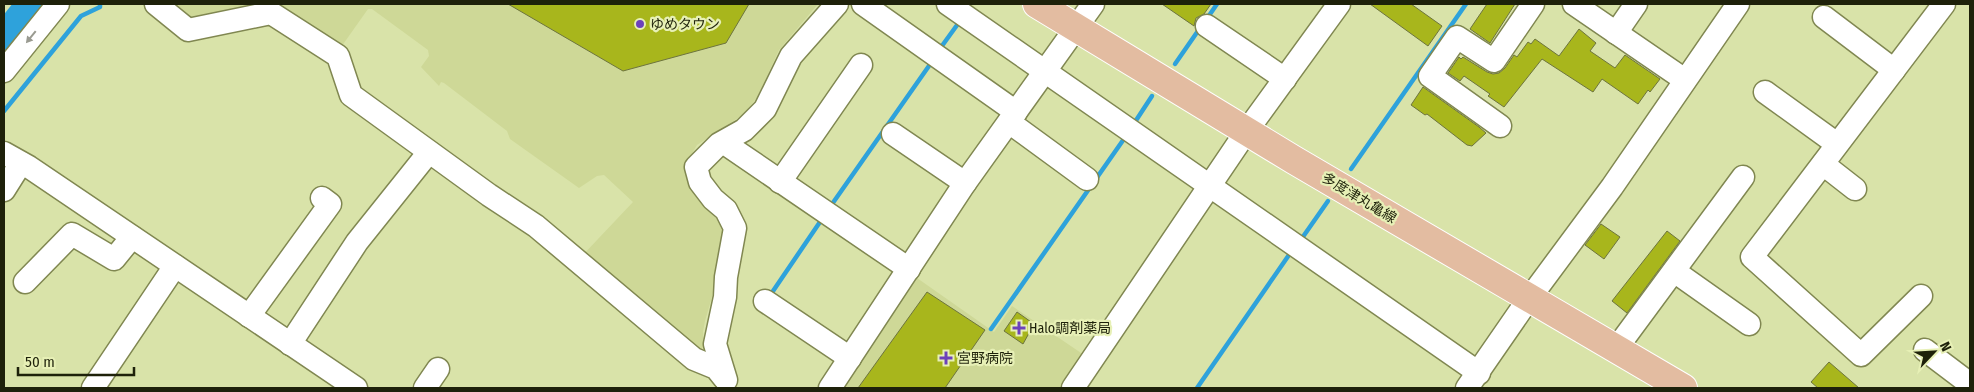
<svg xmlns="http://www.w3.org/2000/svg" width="1974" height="392" viewBox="0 0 1974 392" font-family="'Fira Sans Condensed','Noto Sans JP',sans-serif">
	<rect width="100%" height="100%" fill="#d9e3a9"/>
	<g fill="#ced897">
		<polygon points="171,4 818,4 779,50 758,96 744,114 697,145 688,160 690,183 699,200 722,225 723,241 712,297 705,321 703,332 704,344 701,353 580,258 633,202 604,175 597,176 579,188 510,139 507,131 444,83 441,82 439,86 421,67 429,56 428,50 372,9 368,9 339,50 286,10 196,20"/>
		<polygon points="917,278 994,332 1012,306 1087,357 1065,388 840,388"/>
	</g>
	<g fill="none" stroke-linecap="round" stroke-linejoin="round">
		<g stroke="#2ea2db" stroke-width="4.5">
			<polyline points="1206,20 1217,4"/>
			<polyline points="939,50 960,21"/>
			<polyline points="1175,64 1200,28"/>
			<polyline points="4,111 81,16 100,7 100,4"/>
			<polyline points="1133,125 1152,96"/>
			<polyline points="1351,169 1466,4"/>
			<polyline points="830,207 931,63"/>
			<polyline points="1300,241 1328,201"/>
			<polyline points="771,294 822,219"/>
			<polyline points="991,329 1126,136"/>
			<polyline points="1197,388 1291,252"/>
		</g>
		<polyline stroke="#2ea2db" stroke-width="28" points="4,37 30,4"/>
	</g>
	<g fill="#a8b61c" stroke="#6d743e">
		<polygon points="508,4 749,4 726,43 623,71"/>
		<polygon points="1162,4 1211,4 1204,14 1196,18 1194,26"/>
		<polygon points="1370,4 1411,4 1442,26 1428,46"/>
		<polygon points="1487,4 1515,4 1490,43 1470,29"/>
		<polygon points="1579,29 1596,43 1590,51 1615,68 1625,55 1660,79 1650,92 1648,90 1638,104 1602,79 1593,92 1542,59 1504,107 1488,96 1490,94 1464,76 1460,81 1448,73 1459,57 1461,59 1463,57 1487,72 1493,74 1499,73 1505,68 1514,55 1517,57 1528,42 1531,44 1535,39 1559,56"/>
		<polygon points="1423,87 1479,127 1486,133 1472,146 1467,145 1427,114 1425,115 1411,105"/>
		<polygon points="1601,224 1620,237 1604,259 1585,245"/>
		<polygon points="1667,231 1680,241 1627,313 1612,301"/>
		<polygon points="927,292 985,330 945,388 858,388"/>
		<polygon points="1017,312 1034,324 1023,344 1004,331"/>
		<polygon points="1829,362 1859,388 1818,388 1811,382"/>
	</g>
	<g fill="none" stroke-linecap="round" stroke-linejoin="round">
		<g stroke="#808751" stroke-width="25">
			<g id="minor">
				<polyline points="156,4 188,30 271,13 338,56 351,95 489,195 536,226 694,359 716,368 724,378"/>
				<polyline points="863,4 1016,112"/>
				<polyline points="948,4 1479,373"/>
				<polyline points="1574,4 1685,80"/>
				<polyline points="1824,17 1894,70"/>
				<polyline points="1207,26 1285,79"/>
				<polyline points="1616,33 1636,4"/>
				<polyline points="4,71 58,4"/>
				<polyline points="1765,92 1837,144"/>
				<polyline points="1009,122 1087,179"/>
				<polyline points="1500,126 1430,76 1457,37 1494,61 1533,4"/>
				<polyline points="893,134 965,183"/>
				<polyline points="730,147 909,269"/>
				<polyline points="4,153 29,167 356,388"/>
				<polyline points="1823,164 1855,189"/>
				<polyline points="780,182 861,65"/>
				<polyline points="4,190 21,163"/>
				<polyline points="1674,271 1749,324"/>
				<polyline points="25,282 72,234 114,259 132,237"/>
				<polyline points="1921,296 1861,355 1752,257 1944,4"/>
				<polyline points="765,301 850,358"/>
				<polyline points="249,316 330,204 322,198"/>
				<polyline points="290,344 357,242 429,152"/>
				<polyline points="1616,349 1743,177"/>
				<polyline points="1925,350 1970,384"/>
				<polyline points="726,380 715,344 725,297 726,277 735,228 726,210 713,199 700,182 696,167 719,144 744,130 765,109 791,56 837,4"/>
				<polyline points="93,388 175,266"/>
				<polyline points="425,388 438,369"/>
				<polyline points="830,388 965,183 1093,4"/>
				<polyline points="1073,388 1246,132 1339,4"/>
				<polyline points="1467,388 1523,307 1612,187 1738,4"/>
			</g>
		</g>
		<g stroke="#fff" stroke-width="30">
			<polyline id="major" points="1037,4 1294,160 1683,388"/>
		</g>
		<use href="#minor" stroke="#fff" stroke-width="22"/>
		<use href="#major" stroke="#e3bca1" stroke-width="28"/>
	</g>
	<defs><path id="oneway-solid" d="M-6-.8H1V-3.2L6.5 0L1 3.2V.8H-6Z" transform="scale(1.25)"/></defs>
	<use fill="#9a9b91" href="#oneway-solid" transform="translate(31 37) rotate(129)"/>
	<g fill="#6c42ba" stroke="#e7f0b6" stroke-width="2">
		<circle cx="640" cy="24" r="5"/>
		<path d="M1016.5 320.5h5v5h5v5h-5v5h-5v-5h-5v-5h5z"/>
		<path d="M943.5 350.5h5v5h5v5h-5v5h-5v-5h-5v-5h5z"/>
	</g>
	<g text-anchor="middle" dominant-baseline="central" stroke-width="4.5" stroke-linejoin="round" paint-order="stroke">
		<g font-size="14" fill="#1e210a" stroke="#e7f0b6" text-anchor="start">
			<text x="650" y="24">ゆめタウン</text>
			<text x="1029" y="328">Halo調剤薬局</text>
			<text x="957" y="358">宮野病院</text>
		</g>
		<g font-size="14" fill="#1e210a" stroke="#e7f0b6">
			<text transform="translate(1359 198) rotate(31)">多度津丸亀線</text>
		</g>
	</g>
	<rect width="1974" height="392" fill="none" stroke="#1e210a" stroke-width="10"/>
	<g transform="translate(1934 352) rotate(65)" stroke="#e7f0b6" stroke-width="4" paint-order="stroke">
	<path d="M0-4L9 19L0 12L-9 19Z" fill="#1e210a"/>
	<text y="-8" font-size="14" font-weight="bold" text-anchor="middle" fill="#1e210a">N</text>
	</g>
	<path d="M18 367v8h116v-8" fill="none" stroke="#1e210a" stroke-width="2.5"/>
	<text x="25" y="367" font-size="15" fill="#1e210a" stroke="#e7f0b6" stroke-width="4" paint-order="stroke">50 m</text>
</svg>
